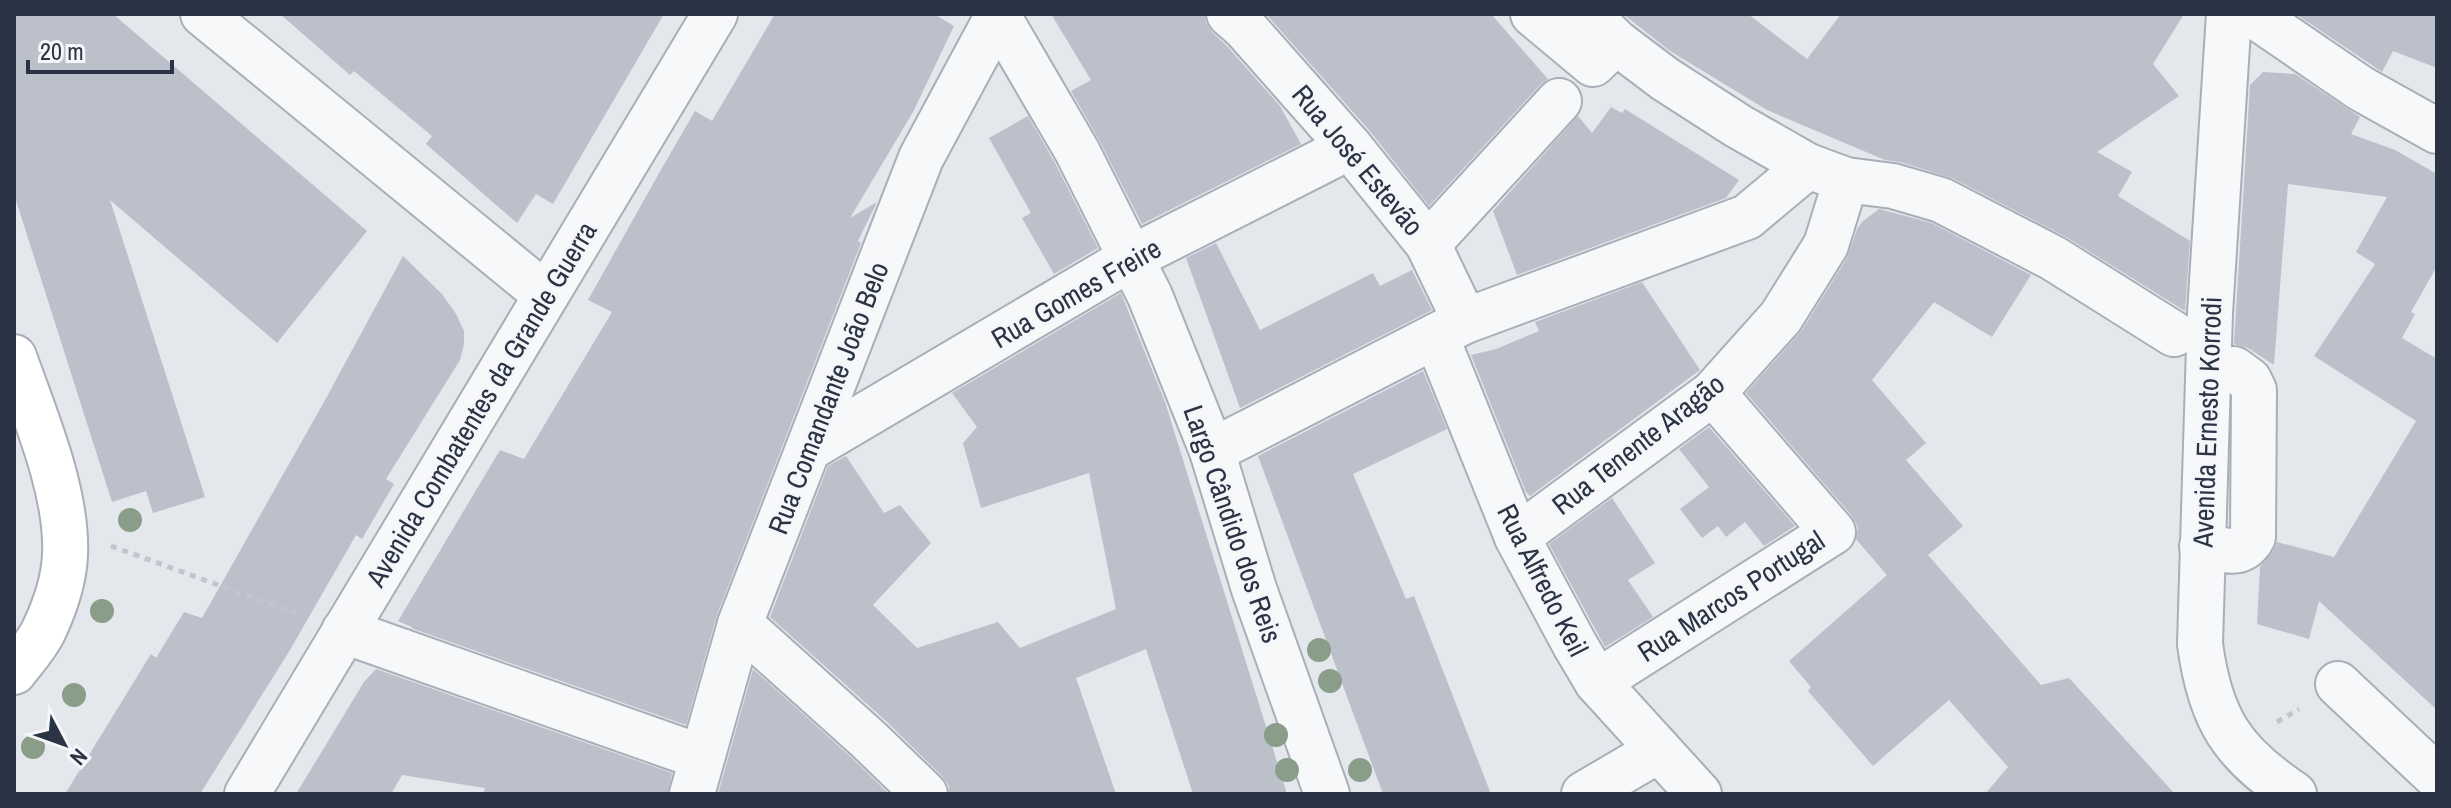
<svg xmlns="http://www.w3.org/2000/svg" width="2451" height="808" viewBox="0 0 2451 808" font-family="'Archivo Narrow',sans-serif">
	<rect width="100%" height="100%" fill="#e4e7ec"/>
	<g fill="#bbc0ca">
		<polygon points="14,14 113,14 367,231 277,343 110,200 205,497 153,513 146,491 112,502 14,194"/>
		<polygon points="280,14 664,14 553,204 536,194 517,223 426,144 432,136 354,71 350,75"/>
		<polygon points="775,14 934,14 954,26 913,112 850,218 877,202 858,241 861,243 717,615 686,725 411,628 412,627 398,621 500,450 524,459 612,312 588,300 658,175 695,111 712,121"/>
		<polygon points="1051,14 1205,14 1206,23 1212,32 1226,45 1280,106 1301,144 1142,224 1099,140 1071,91 1091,80"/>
		<polygon points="1266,14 1491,14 1548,79 1541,84 1429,206 1369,130"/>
		<polygon points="1623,14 1748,14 1807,59 1841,14 2184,14 2153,64 2179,96 2097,152 2132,172 2118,196 2190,241 2185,311 2066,237 1952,178 1900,162 1885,160 1767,110 1670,51"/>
		<polygon points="2296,14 2437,14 2437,68 2393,51 2382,72"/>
		<polygon points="2263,72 2295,74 2360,117 2351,134 2395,150 2437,174 2437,266 2411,312 2415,314 2402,338 2437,359 2437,710 2319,601 2309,639 2257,624 2260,567 2273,551 2277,542 2334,557 2416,421 2314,356 2375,264 2356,252 2387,197 2288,184 2274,365 2248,348 2234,344 2250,85"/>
		<polygon points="1611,107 1622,113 1625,109 1739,180 1726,198 1517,275 1493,211 1578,116 1592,133"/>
		<polygon points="1028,116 1055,163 1098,248 1054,274 1022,218 1031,213 989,138"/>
		<polygon points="1879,209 1932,223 2031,275 1992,337 1934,302 1872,380 1926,443 1906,460 1963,526 1928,555 2041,685 2069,678 2175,794 1985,794 2008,767 1949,700 1873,766 1808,691 1811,687 1789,661 1887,575 1856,539 1858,528 1852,516 1746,393 1802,330 1847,258 1857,229 1863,221"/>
		<polygon points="1216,243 1260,330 1373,273 1380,286 1412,270 1432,310 1240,408 1186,258"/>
		<polygon points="403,256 442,294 456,314 464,331 464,344 460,360 386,479 394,484 362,539 356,535 290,650 200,794 65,794 151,654 156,658 184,612 202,618 324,402"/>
		<polygon points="1642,282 1700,370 1530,496 1526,492 1471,355 1496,349 1539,331 1535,322"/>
		<polygon points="1121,293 1165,402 1287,794 1193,794 1146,649 1076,678 1116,794 949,794 949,786 942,776 886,721 770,617 828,466 846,456 884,513 900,505 931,543 873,605 917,648 998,622 1020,648 1116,609 1089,473 981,508 963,443 977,427 952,393"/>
		<polygon points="1423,371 1447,429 1353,474 1406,599 1414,596 1491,794 1383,794 1258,456"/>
		<polygon points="1709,427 1795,526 1764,546 1745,522 1726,537 1718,526 1702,538 1680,509 1709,487 1679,449"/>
		<polygon points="1612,498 1655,563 1628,580 1653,617 1605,647 1549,544"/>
		<polygon points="376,669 672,773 668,794 483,794 485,788 402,775 391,794 296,794 364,682"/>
		<polygon points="753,669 852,758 889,794 718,794"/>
	</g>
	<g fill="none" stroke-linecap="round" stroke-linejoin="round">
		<g stroke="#a9aeb7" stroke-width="48">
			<g id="street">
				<polyline points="203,14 546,295"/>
				<polyline points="997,14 1077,151 1150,296 1212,451 1254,589 1327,794"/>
				<polyline points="1229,14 1244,27 1350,147 1428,244 1465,321"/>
				<polyline points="1533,14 1593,64 1616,42"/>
				<polyline points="1588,14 1616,42 1665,79 1738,126 1808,166 1846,180 1893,186 1941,200 2053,258 2174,334"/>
				<path d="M2229,14l-19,299 -10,331c10,75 32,109 94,150"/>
				<polyline points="2252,14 2360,88 2437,131"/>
				<polyline points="1428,244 1559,101"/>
				<polyline points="1436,336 1517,537 1575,645 1597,682 1699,794"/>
				<polyline points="808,449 1131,258 1350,147"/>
				<polyline points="1212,451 1465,321 1747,217 1808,166"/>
				<polyline points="1517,537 1713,393 1781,317 1826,245 1846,180"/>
				<path d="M2202,546c20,3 39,13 51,-9l1,-147 -5,-10 -15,-11"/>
				<polyline points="740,624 869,740 925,794"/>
				<polyline points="344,631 701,757"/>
				<polyline points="1597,682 1833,532 1713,393"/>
				<polyline points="2338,684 2437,777"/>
				<polyline points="247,794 715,14"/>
				<polyline points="692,794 740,624 921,158 998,15"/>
				<polyline points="1584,794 1659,750"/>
			</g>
		</g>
		<g stroke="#a9aeb7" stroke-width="48">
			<path id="secondary" d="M14,357c21,59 54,136 51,198 -1,26 -11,54 -22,77 -7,14 -19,27 -29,40"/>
		</g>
		<g stroke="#c2c5cb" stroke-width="5" stroke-dasharray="6 6" stroke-linecap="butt">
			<polyline points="111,546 301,615"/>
			<polyline points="2277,722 2299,709"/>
		</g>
		<use href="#street" stroke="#f7f8fa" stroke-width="44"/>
		<use href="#secondary" stroke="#fff" stroke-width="44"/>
	</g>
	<g fill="#899d89">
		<circle cx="130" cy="520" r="12"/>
		<circle cx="102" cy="611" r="12"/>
		<circle cx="1319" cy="650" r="12"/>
		<circle cx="1330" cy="681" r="12"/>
		<circle cx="74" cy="695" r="12"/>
		<circle cx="1276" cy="735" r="12"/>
		<circle cx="33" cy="747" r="12"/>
		<circle cx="1287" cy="770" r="12"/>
		<circle cx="1360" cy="770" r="12"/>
	</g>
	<g text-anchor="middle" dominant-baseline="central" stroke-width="6" stroke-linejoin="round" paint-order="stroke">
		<g font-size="28" fill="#2b3445" stroke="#f4f6f9">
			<text transform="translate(1358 160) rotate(50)">Rua José Estevão</text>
			<text transform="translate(1076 293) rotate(-30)">Rua Gomes Freire</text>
			<text transform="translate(828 398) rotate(-69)">Rua Comandante João Belo</text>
			<text transform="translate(481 404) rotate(-59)">Avenida Combatentes da Grande Guerra</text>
			<text transform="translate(2207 422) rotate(-88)">Avenida Ernesto Korrodi</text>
			<text transform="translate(1638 444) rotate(-38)">Rua Tenente Aragão</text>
			<text transform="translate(1233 524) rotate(71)">Largo Cândido dos Reis</text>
			<text transform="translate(1543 580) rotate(63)">Rua Alfredo Keil</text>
			<text transform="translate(1731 596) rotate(-33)">Rua Marcos Portugal</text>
		</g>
	</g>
	<rect width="2451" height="808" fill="none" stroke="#2b3445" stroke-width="32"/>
	<g transform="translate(64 744) rotate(131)" stroke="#f4f6f9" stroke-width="6" paint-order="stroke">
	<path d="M0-6L14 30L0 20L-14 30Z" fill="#2b3445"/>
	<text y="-12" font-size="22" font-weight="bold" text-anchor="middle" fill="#2b3445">N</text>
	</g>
	<path d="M28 60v12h144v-12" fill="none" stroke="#2b3445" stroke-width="4"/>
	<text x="40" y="60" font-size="24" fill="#2b3445" stroke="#f4f6f9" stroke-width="6" paint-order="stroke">20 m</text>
</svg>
